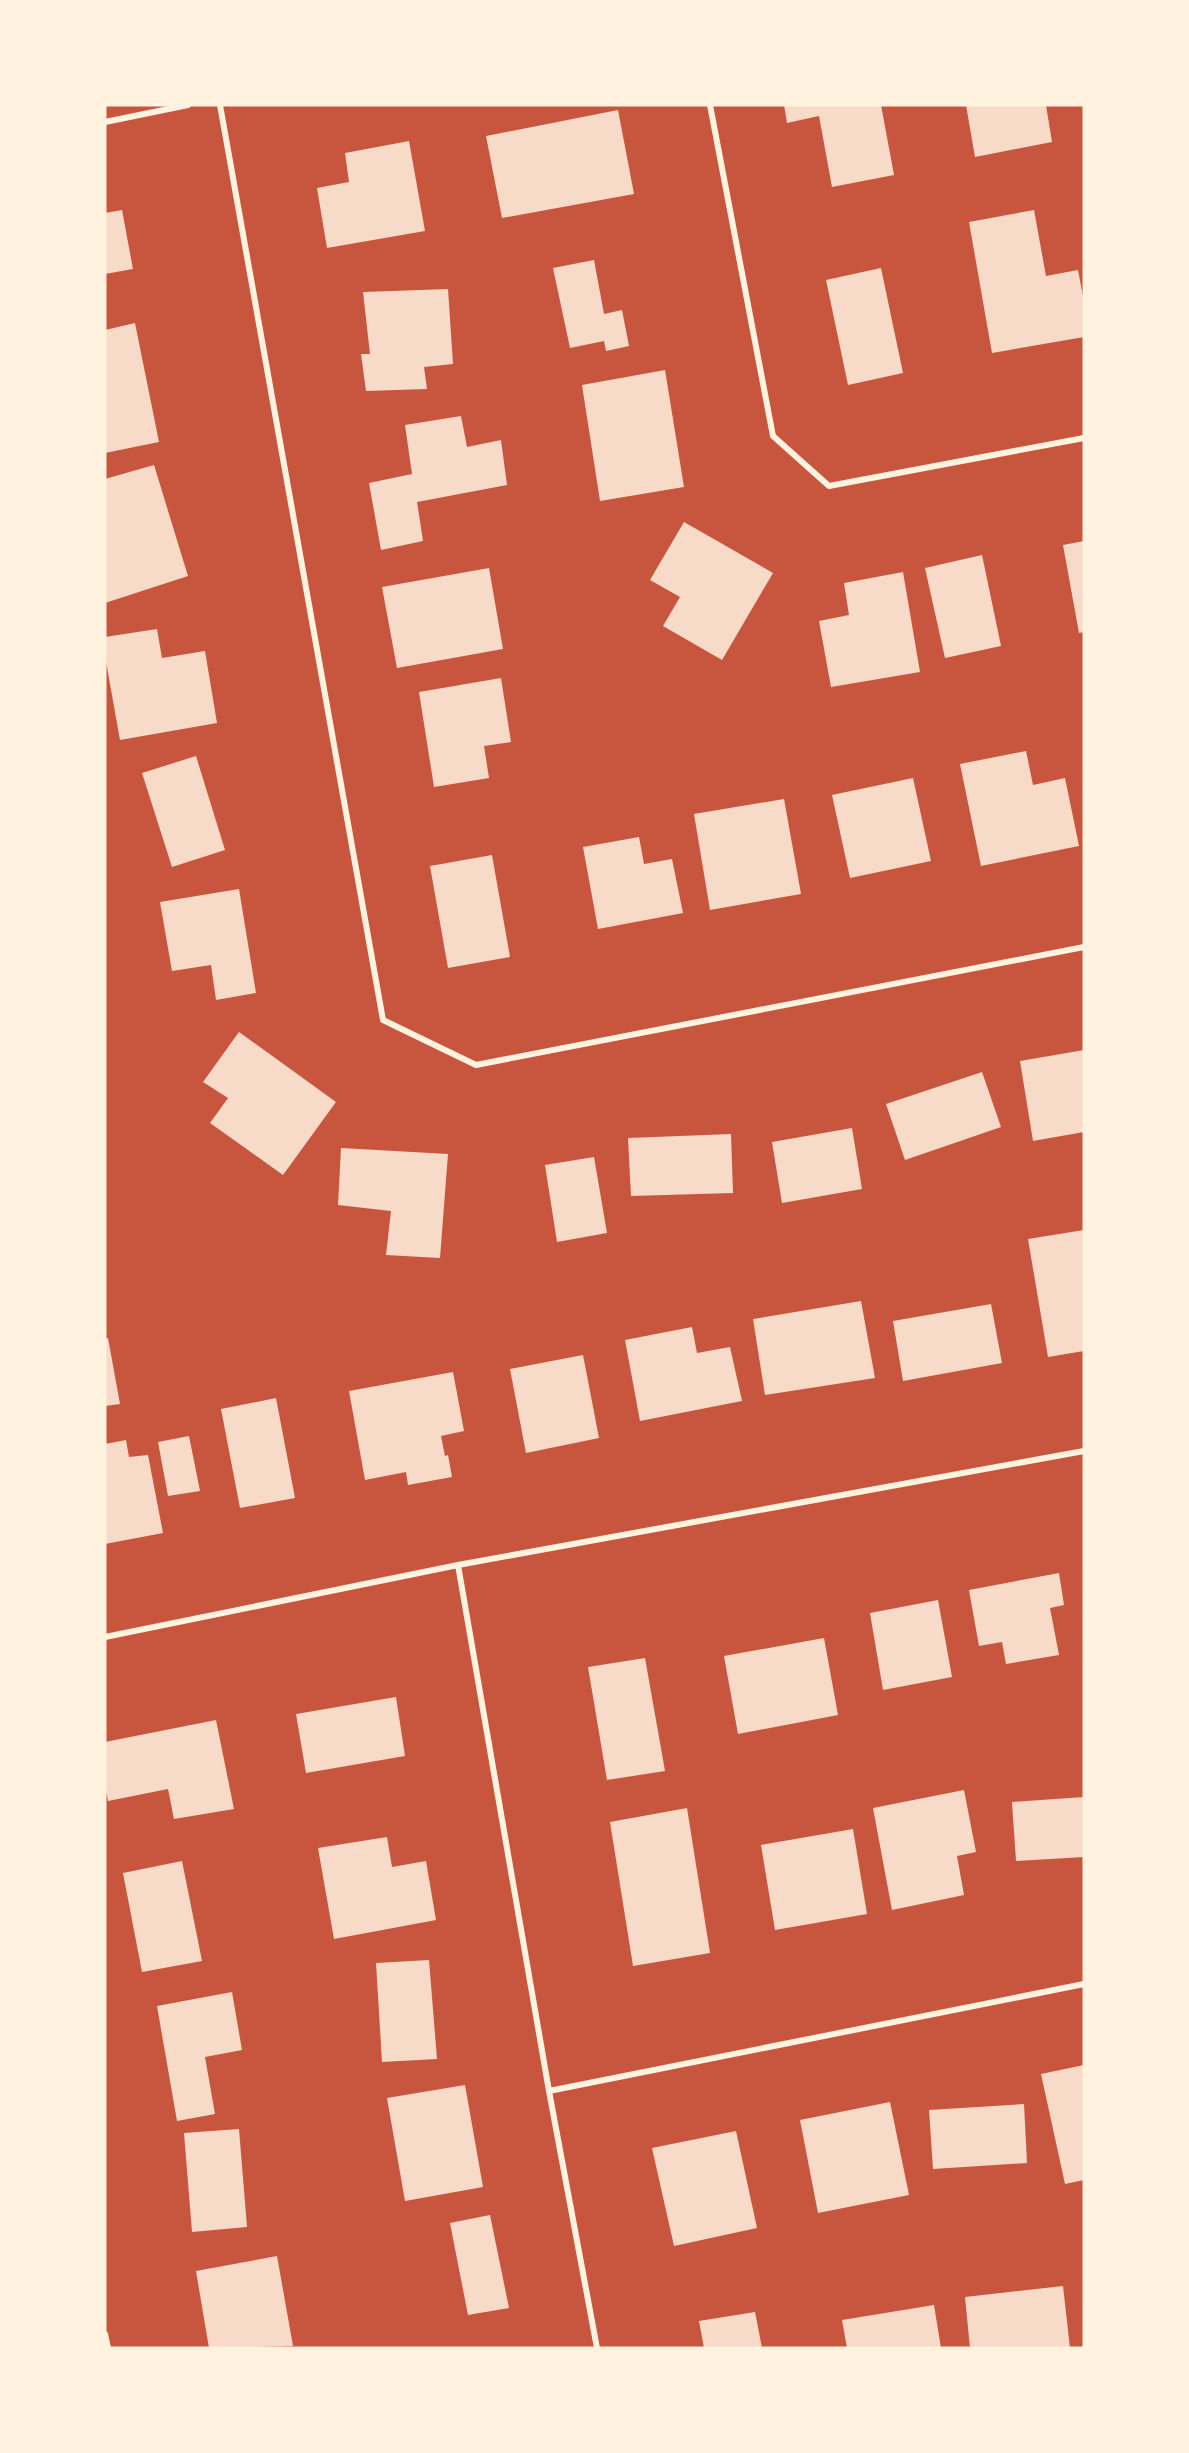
<svg xmlns="http://www.w3.org/2000/svg" width="1189" height="2453" viewBox="0 0 1189 2453" font-family="'Fira Sans Condensed',sans-serif">
	<rect width="100%" height="100%" fill="#c8553d"/>
	<g fill="#f7dbc8">
		<polygon points="784,105 881,105 894,175 832,187 819,116 787,123"/>
		<polygon points="966,105 1046,105 1052,142 975,157"/>
		<polygon points="618,110 634,194 502,218 486,136"/>
		<polygon points="409,141 425,231 327,248 317,188 349,182 345,153"/>
		<polygon points="122,210 133,269 105,274 105,213"/>
		<polygon points="1034,210 1046,276 1078,270 1084,302 1084,337 992,353 969,222"/>
		<polygon points="594,260 604,314 622,310 629,346 606,351 604,341 570,348 553,268"/>
		<polygon points="881,268 903,373 848,385 826,280"/>
		<polygon points="448,289 453,364 424,367 427,389 366,391 361,354 370,354 363,292"/>
		<polygon points="135,323 159,442 105,453 105,330"/>
		<polygon points="665,370 684,487 600,501 582,385"/>
		<polygon points="461,416 467,447 501,440 507,485 417,502 423,541 381,550 369,483 412,474 405,425"/>
		<polygon points="154,465 188,576 105,603 105,479"/>
		<polygon points="684,522 773,573 722,660 663,626 680,597 650,580"/>
		<polygon points="1084,541 1084,632 1079,633 1063,545"/>
		<polygon points="982,555 1001,646 945,658 925,568"/>
		<polygon points="489,568 503,649 397,668 382,587"/>
		<polygon points="903,572 920,672 831,687 819,621 849,615 844,583"/>
		<polygon points="157,629 162,658 205,651 217,723 120,740 105,656 105,637"/>
		<polygon points="501,678 511,742 484,746 489,778 434,787 419,692"/>
		<polygon points="1026,751 1033,785 1065,778 1079,846 981,866 960,764"/>
		<polygon points="196,756 225,850 172,867 142,773"/>
		<polygon points="913,778 931,861 850,878 832,795"/>
		<polygon points="784,799 801,894 710,910 694,814"/>
		<polygon points="639,837 644,864 672,859 683,913 598,929 583,847"/>
		<polygon points="492,855 510,957 448,968 430,866"/>
		<polygon points="239,889 256,993 216,1000 211,965 172,971 160,902"/>
		<polygon points="239,1032 336,1102 283,1175 210,1123 228,1098 203,1082"/>
		<polygon points="1084,1050 1084,1132 1033,1141 1020,1061"/>
		<polygon points="982,1072 1001,1127 905,1160 886,1104"/>
		<polygon points="852,1128 862,1189 782,1203 772,1142"/>
		<polygon points="731,1134 733,1193 631,1196 628,1138"/>
		<polygon points="341,1148 448,1154 440,1258 386,1255 391,1211 338,1205"/>
		<polygon points="594,1157 607,1233 557,1242 545,1165"/>
		<polygon points="1084,1230 1084,1351 1048,1357 1028,1239"/>
		<polygon points="861,1301 875,1378 765,1395 753,1319"/>
		<polygon points="991,1304 1002,1363 903,1381 893,1321"/>
		<polygon points="692,1327 697,1353 730,1347 742,1401 640,1421 625,1340"/>
		<polygon points="108,1338 120,1404 105,1406 105,1339"/>
		<polygon points="583,1355 599,1438 526,1453 510,1369"/>
		<polygon points="453,1372 464,1431 441,1436 445,1456 448,1455 452,1477 408,1485 406,1472 365,1480 349,1391"/>
		<polygon points="276,1398 295,1498 240,1508 221,1409"/>
		<polygon points="189,1436 200,1491 168,1496 158,1442"/>
		<polygon points="126,1440 129,1457 148,1455 163,1533 105,1544 105,1444"/>
		<polygon points="1059,1573 1064,1605 1050,1608 1059,1655 1006,1664 1002,1642 979,1646 969,1590"/>
		<polygon points="938,1600 952,1677 883,1690 870,1613"/>
		<polygon points="824,1638 838,1715 738,1734 724,1656"/>
		<polygon points="645,1658 665,1771 607,1780 588,1667"/>
		<polygon points="396,1697 405,1756 306,1773 296,1714"/>
		<polygon points="216,1720 234,1809 174,1819 168,1789 108,1801 105,1785 105,1742"/>
		<polygon points="964,1790 976,1852 957,1856 964,1895 892,1910 873,1808"/>
		<polygon points="1084,1797 1084,1857 1016,1861 1012,1802"/>
		<polygon points="687,1808 710,1953 633,1966 610,1822"/>
		<polygon points="853,1829 867,1914 775,1930 761,1845"/>
		<polygon points="387,1837 392,1867 426,1861 436,1920 334,1939 318,1848"/>
		<polygon points="182,1861 202,1961 142,1972 123,1873"/>
		<polygon points="429,1960 437,2059 382,2062 376,1963"/>
		<polygon points="232,1992 242,2050 205,2057 215,2114 177,2121 157,2006"/>
		<polygon points="1084,2065 1084,2180 1065,2184 1041,2074"/>
		<polygon points="465,2085 483,2187 405,2201 387,2098"/>
		<polygon points="890,2102 909,2195 818,2213 800,2120"/>
		<polygon points="1024,2104 1027,2163 933,2169 929,2110"/>
		<polygon points="239,2129 247,2227 192,2232 184,2133"/>
		<polygon points="736,2131 757,2228 674,2246 652,2148"/>
		<polygon points="490,2215 509,2308 468,2315 450,2223"/>
		<polygon points="277,2256 293,2346 209,2348 196,2271"/>
		<polygon points="1063,2286 1070,2348 970,2348 965,2297"/>
		<polygon points="934,2305 941,2348 847,2348 842,2320"/>
		<polygon points="755,2312 762,2348 704,2348 699,2321"/>
	</g>
	<g fill="none" stroke-linecap="round" stroke-linejoin="round">
		<g stroke="#fff3e0" stroke-width="6">
			<polyline points="220,105 383,1020 476,1065 1084,947"/>
			<polyline points="710,105 773,436 829,486 1084,438"/>
			<polyline points="105,122 188,105"/>
			<polyline points="458,1565 549,2091 597,2348"/>
			<polyline points="105,1637 458,1565 1084,1451"/>
			<polyline points="549,2091 1084,1984"/>
			<polyline points="105,2334 108,2348"/>
		</g>
	</g>
	<rect width="1189" height="2453" fill="none" stroke="#fff3e0" stroke-width="213"/>
</svg>
